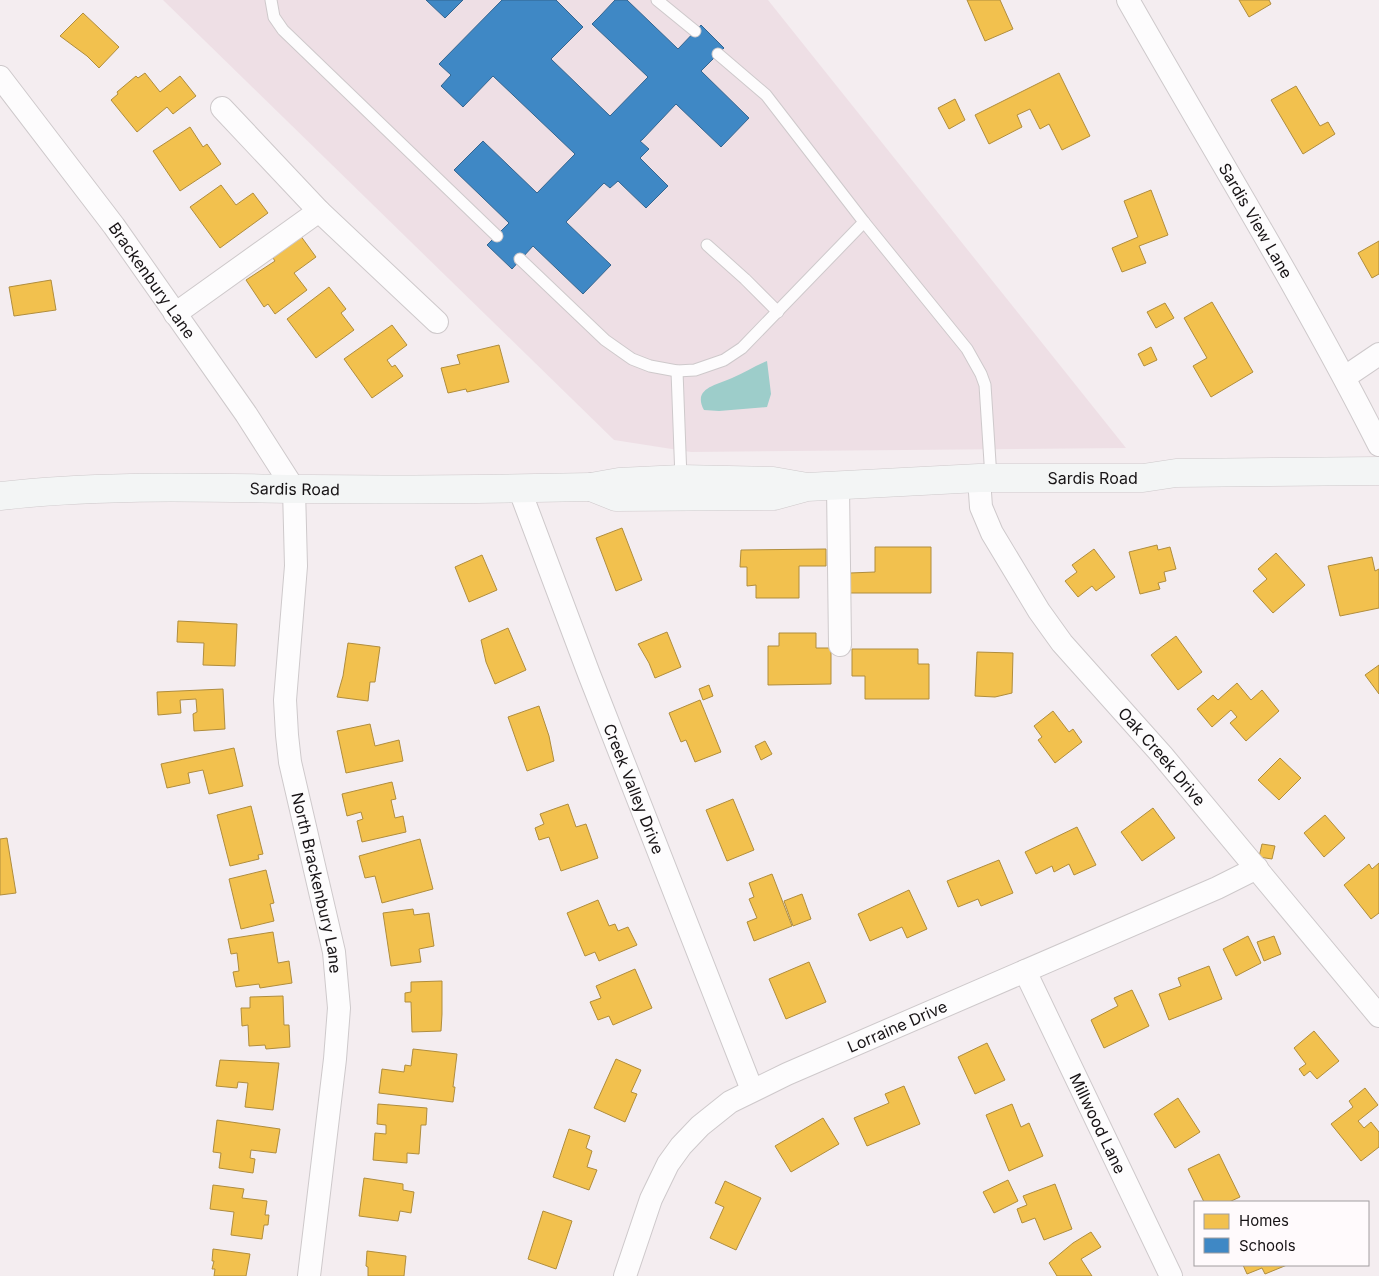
<svg xmlns="http://www.w3.org/2000/svg" width="1379" height="1276" viewBox="0 0 1379 1276" font-family="Inter,sans-serif">
	<rect width="100%" height="100%" fill="#f4edf0"/>
	<polygon fill="#eedfe5" points="163,0 768,0 1126,448 691,452 614,440"/>
	<path fill="#9dcdca" d="M767,361l4,33 -4,13 -48,4 -15,-1c-12,-22 13,-25 28,-32 12,-5 23,-12 35,-17z"/>
	<g fill="#f2c14e" stroke="#b08d3d">
		<polygon points="967,0 1000,0 1013,29 985,41"/>
		<polygon points="1239,0 1269,0 1271,4 1249,17"/>
		<polygon points="83,13 119,47 99,68 87,56 60,36"/>
		<polygon points="145,73 160,92 180,76 196,96 173,114 167,107 137,132 111,100 118,94 117,92 136,76 138,78"/>
		<polygon points="1059,73 1090,136 1062,150 1049,124 1040,129 1030,109 1017,115 1022,127 989,144 975,115"/>
		<polygon points="1296,86 1320,126 1328,122 1335,134 1303,154 1271,100"/>
		<polygon points="955,99 965,120 949,129 938,108"/>
		<polygon points="190,127 203,147 207,144 221,164 180,191 153,151"/>
		<polygon points="221,185 236,205 253,193 268,213 220,248 190,207"/>
		<polygon points="1151,190 1168,235 1139,246 1146,263 1122,272 1112,248 1138,237 1124,201"/>
		<polygon points="300,235 316,257 294,273 307,290 275,314 268,304 264,307 246,280 275,261 271,255"/>
		<polygon points="1379,241 1379,274 1372,278 1358,253"/>
		<polygon points="51,280 56,310 14,316 9,287"/>
		<polygon points="329,287 346,309 341,313 354,330 316,358 287,319"/>
		<polygon points="1212,302 1253,372 1211,397 1193,366 1207,358 1184,318"/>
		<polygon points="1165,303 1174,318 1156,328 1147,312"/>
		<polygon points="392,325 407,345 387,360 392,367 395,365 403,376 372,398 344,359"/>
		<polygon points="499,345 509,382 467,392 466,389 448,393 441,368 460,364 457,355"/>
		<polygon points="1151,347 1157,360 1144,366 1138,354"/>
		<polygon points="622,528 642,580 616,591 596,538"/>
		<polygon points="1157,545 1158,550 1170,547 1176,569 1164,572 1166,581 1158,583 1160,589 1140,594 1129,552"/>
		<polygon points="875,547 931,547 931,593 849,593 850,573 875,572"/>
		<polygon points="826,549 826,566 799,566 799,598 756,598 756,585 747,586 747,567 740,567 741,550"/>
		<polygon points="1094,549 1115,577 1096,591 1092,586 1078,597 1065,581 1077,572 1072,565"/>
		<polygon points="1276,553 1305,585 1273,613 1253,591 1267,579 1258,569"/>
		<polygon points="482,555 497,590 469,602 455,567"/>
		<polygon points="1372,557 1375,571 1379,569 1379,608 1340,616 1328,566"/>
		<polygon points="178,621 237,624 235,666 203,665 204,643 177,642"/>
		<polygon points="508,628 526,670 495,684 486,662 481,640"/>
		<polygon points="667,632 681,667 655,678 649,663 638,644"/>
		<polygon points="779,633 816,633 816,648 831,648 831,684 768,685 768,646 779,646"/>
		<polygon points="1176,636 1202,672 1178,690 1151,655"/>
		<polygon points="348,643 380,647 375,682 370,682 368,701 337,697 343,676"/>
		<polygon points="852,649 918,649 918,664 929,664 929,699 865,699 865,676 852,676"/>
		<polygon points="977,652 1013,653 1012,693 995,697 975,696"/>
		<polygon points="1379,665 1379,694 1365,675"/>
		<polygon points="1237,683 1251,700 1262,690 1279,711 1246,741 1230,723 1237,717 1231,710 1212,727 1197,709 1213,695 1218,700"/>
		<polygon points="709,685 713,696 703,700 699,689"/>
		<polygon points="223,689 225,729 194,731 193,714 197,712 196,699 180,700 181,713 158,715 157,692"/>
		<polygon points="700,700 721,752 695,762 686,740 681,742 669,713"/>
		<polygon points="539,706 549,736 554,761 527,771 508,717"/>
		<polygon points="1053,711 1069,732 1073,729 1082,742 1055,763 1038,740 1042,737 1034,726"/>
		<polygon points="370,724 375,746 399,740 403,761 346,773 337,731"/>
		<polygon points="765,741 772,754 761,760 755,746"/>
		<polygon points="234,748 243,786 209,794 203,770 188,773 190,783 167,788 161,764"/>
		<polygon points="1280,758 1301,778 1279,800 1258,780"/>
		<polygon points="392,782 396,799 391,800 395,818 403,816 406,832 362,842 357,821 363,819 361,812 347,816 342,794"/>
		<polygon points="733,799 754,850 727,861 706,810"/>
		<polygon points="568,804 576,827 586,824 598,858 561,871 549,837 539,840 535,828 544,824 540,814"/>
		<polygon points="251,806 263,854 258,855 259,859 230,866 217,815"/>
		<polygon points="1153,808 1175,838 1142,861 1121,832"/>
		<polygon points="1325,815 1345,838 1324,857 1304,833"/>
		<polygon points="1077,827 1096,865 1074,875 1069,864 1054,872 1052,866 1036,874 1025,852"/>
		<polygon points="7,838 16,893 0,895 0,839"/>
		<polygon points="420,839 433,889 382,903 375,876 365,878 359,856"/>
		<polygon points="1262,844 1275,846 1272,859 1259,857"/>
		<polygon points="999,860 1013,893 981,906 978,899 958,907 947,881"/>
		<polygon points="1379,863 1379,913 1371,919 1344,885 1369,864 1372,869"/>
		<polygon points="266,870 274,903 270,904 274,921 241,929 229,879"/>
		<polygon points="772,874 792,926 754,941 747,922 757,918 749,899 754,897 749,883"/>
		<polygon points="909,890 927,929 907,938 902,927 870,941 858,914"/>
		<polygon points="802,894 811,919 793,926 784,901"/>
		<polygon points="598,900 609,926 615,924 618,931 628,927 637,945 599,961 595,952 585,956 567,913"/>
		<polygon points="413,909 414,915 429,913 434,946 419,949 421,962 391,966 383,913"/>
		<polygon points="273,932 278,963 289,961 292,983 260,988 259,984 236,987 233,972 239,971 237,953 231,954 228,939"/>
		<polygon points="1248,936 1261,963 1236,976 1223,949"/>
		<polygon points="1274,936 1281,954 1264,961 1257,942"/>
		<polygon points="809,962 826,1002 786,1019 769,979"/>
		<polygon points="1209,966 1222,999 1169,1020 1159,994 1181,986 1178,978"/>
		<polygon points="635,969 652,1008 613,1025 609,1016 598,1020 590,1002 601,998 596,986"/>
		<polygon points="442,981 442,1014 441,1031 412,1032 411,1002 405,1002 405,993 411,992 411,982"/>
		<polygon points="1132,990 1149,1026 1104,1048 1091,1020 1118,1006 1114,998"/>
		<polygon points="283,996 284,1025 289,1025 290,1047 266,1049 265,1045 249,1046 248,1025 242,1026 241,1008 250,1008 250,997"/>
		<polygon points="1314,1031 1339,1061 1317,1079 1310,1071 1304,1076 1299,1069 1306,1064 1294,1048"/>
		<polygon points="987,1043 1005,1080 975,1094 958,1057"/>
		<polygon points="413,1049 457,1054 453,1087 455,1087 453,1102 379,1093 382,1069 404,1072 405,1065 411,1066"/>
		<polygon points="616,1059 641,1070 631,1092 637,1094 625,1122 594,1108"/>
		<polygon points="220,1060 279,1063 273,1110 245,1107 248,1083 238,1082 237,1088 216,1086"/>
		<polygon points="904,1086 920,1124 867,1146 854,1118 889,1103 885,1094"/>
		<polygon points="1365,1088 1378,1105 1358,1121 1364,1128 1371,1122 1379,1132 1379,1147 1361,1161 1331,1124 1353,1107 1349,1101"/>
		<polygon points="1178,1098 1200,1132 1175,1148 1154,1114"/>
		<polygon points="378,1104 427,1108 426,1125 421,1125 419,1154 407,1153 407,1163 373,1160 375,1133 386,1134 386,1125 377,1124"/>
		<polygon points="1012,1104 1021,1127 1029,1123 1043,1156 1009,1171 986,1115"/>
		<polygon points="823,1118 839,1144 791,1172 775,1146"/>
		<polygon points="217,1120 280,1129 276,1153 251,1150 250,1158 255,1159 253,1173 219,1168 221,1153 213,1152"/>
		<polygon points="569,1129 590,1136 586,1148 592,1151 587,1167 597,1170 589,1190 553,1177"/>
		<polygon points="1219,1154 1240,1197 1229,1202 1204,1202 1188,1169"/>
		<polygon points="364,1178 403,1184 403,1190 414,1192 411,1213 400,1211 398,1221 359,1216"/>
		<polygon points="1008,1180 1018,1201 994,1213 983,1192"/>
		<polygon points="725,1181 761,1198 736,1250 710,1238 724,1207 715,1203"/>
		<polygon points="1055,1184 1072,1229 1044,1240 1035,1218 1022,1223 1017,1209 1027,1205 1023,1196"/>
		<polygon points="213,1185 244,1189 242,1198 267,1201 265,1215 269,1215 268,1225 264,1225 262,1239 231,1235 234,1212 210,1209"/>
		<polygon points="543,1211 572,1221 556,1269 528,1259"/>
		<polygon points="1091,1232 1101,1247 1081,1259 1092,1276 1057,1276 1049,1263 1073,1243"/>
		<polygon points="213,1249 250,1254 246,1276 214,1276 215,1269 212,1269 214,1261 212,1261"/>
		<polygon points="367,1251 406,1256 404,1276 368,1276 368,1267 366,1266"/>
		<polygon points="1243,1265 1287,1265 1265,1274 1262,1268 1247,1274"/>
	</g>
	<g fill="#3f88c5" stroke="#336590">
		<polygon points="426,0 463,0 445,18"/>
		<polygon points="502,0 556,0 583,27 551,59 610,116 648,77 592,24 600,16 615,0 627,0 678,49 701,25 724,48 701,71 749,118 721,147 676,104 642,140 640,141 649,149 640,158 668,186 646,208 618,181 610,188 604,183 566,222 611,265 583,294 533,246 512,269 487,245 509,223 454,170 483,141 537,193 575,154 493,76 463,107 441,86 451,75 439,64"/>
	</g>
	<g fill="none" stroke-linecap="round" stroke-linejoin="round">
		<g stroke="#cec9cb" stroke-width="13">
			<g id="lane">
				<polyline points="271,0 274,17 283,30 497,236"/>
				<polyline points="657,0 695,31"/>
				<polyline points="718,54 766,95 864,222 967,349 981,374 985,385 991,478"/>
				<polyline points="707,245 745,279 778,312"/>
				<polyline points="520,259 605,340 632,359 650,366 677,371 695,370 724,360 742,348 864,222"/>
				<polyline points="677,371 681,479"/>
			</g>
		</g>
		<g stroke="#cec9cb" stroke-width="24">
			<g id="street">
				<path id="s1" d="M1128,0c84,148 174,293 251,445"/>
				<path id="s2" d="M0,77l114,149 132,188 48,75 2,77 -11,134 2,35 3,27 44,190 5,56 -4,51 -26,217"/>
				<polyline points="222,108 319,211 437,322"/>
				<polyline points="175,314 319,211"/>
				<polyline points="1345,377 1379,354"/>
				<path id="s3" d="M979,478l2,29 11,26 47,78 23,32 100,112 217,261"/>
				<polyline points="838,486 840,645"/>
				<path id="s4" d="M519,488l70,186 163,416"/>
				<path id="s5" d="M1025,971l146,305"/>
				<path id="s6" d="M625,1276l26,-77 17,-35 13,-18 19,-20 30,-24 57,-28 430,-186 40,-20"/>
			</g>
		</g>
		<g stroke="#cec9cb" stroke-width="29">
			<g id="secondary">
				<path id="s7" d="M807,487l-33,9 -158,1 -25,-10 28,-5 62,-3 92,2 34,6 172,-9h164l33,-5 203,-2"/>
				<path id="s8" d="M0,496c103,-12 207,-8 310,-7 94,1 187,0 281,-2"/>
			</g>
		</g>
		<use href="#lane" stroke="#fdfcfd" stroke-width="11"/>
		<use href="#street" stroke="#fdfcfd" stroke-width="22"/>
		<use href="#secondary" stroke="#f3f5f5" stroke-width="28"/>
	</g>
	<g text-anchor="middle" dominant-baseline="central" stroke-width="5" stroke-linejoin="round" paint-order="stroke">
		<g font-size="16" fill="#171315" stroke="#fffafc">
			<text stroke="none"><textPath href="#s1" startOffset="255">Sardis View Lane</textPath></text>
			<text stroke="none"><textPath href="#s2" startOffset="254">Brackenbury Lane</textPath></text>
			<text stroke="none"><textPath href="#s7" startOffset="722">Sardis Road</textPath></text>
			<text stroke="none"><textPath href="#s8" startOffset="295">Sardis Road</textPath></text>
			<text stroke="none"><textPath href="#s3" startOffset="339">Oak Creek Drive</textPath></text>
			<text stroke="none"><textPath href="#s4" startOffset="322">Creek Valley Drive</textPath></text>
			<text stroke="none"><textPath href="#s2" startOffset="904">North Brackenbury Lane</textPath></text>
			<text stroke="none"><textPath href="#s6" startOffset="392">Lorraine Drive</textPath></text>
			<text stroke="none"><textPath href="#s5" startOffset="169">Millwood Lane</textPath></text>
		</g>
	</g>
	<rect x="1194" y="1201" width="175" height="65" fill="#fffafc" stroke="#a29ea0"/>
	<rect x="1204" y="1214" width="25" height="15" fill="#f2c14e" stroke="#a29ea0"/>
	<text x="1239" y="1226" font-size="15" fill="#171315">Homes</text>
	<rect x="1204" y="1238" width="25" height="15" fill="#3f88c5" stroke="#a29ea0"/>
	<text x="1239" y="1251" font-size="15" fill="#171315">Schools</text>
</svg>
